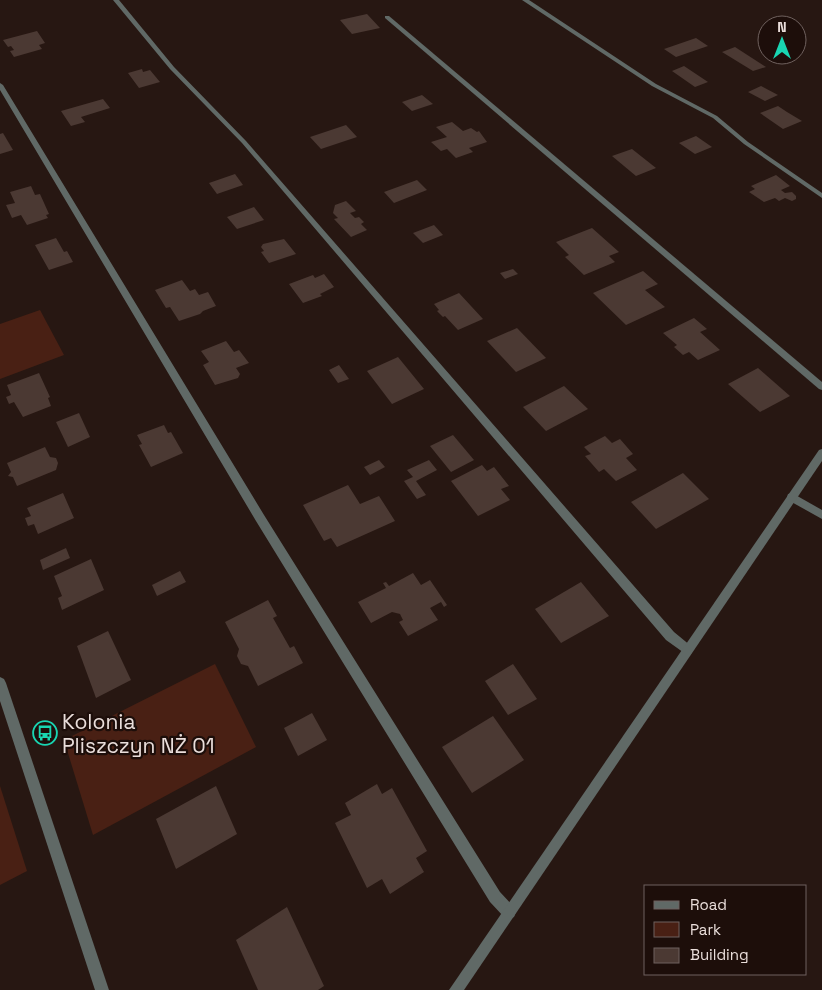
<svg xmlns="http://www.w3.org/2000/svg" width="822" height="990" viewBox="0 0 822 990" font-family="'Space Grotesk',sans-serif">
	<rect width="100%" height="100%" fill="#271712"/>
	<g fill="#492014">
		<polygon points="40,310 64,355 0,379 0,324"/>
		<polygon points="215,664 256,747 93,835 64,740"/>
		<polygon points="0,786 27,871 0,885"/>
	</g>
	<g fill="#4b3933">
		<polygon points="367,14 380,28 352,34 340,20"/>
		<polygon points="37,31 45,43 39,45 42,49 14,57 10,51 14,50 11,46 8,47 3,40"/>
		<polygon points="696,38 708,46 676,57 664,49"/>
		<polygon points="735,47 766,67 753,71 722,52"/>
		<polygon points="684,66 708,82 695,87 672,71"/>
		<polygon points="142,69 143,72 150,70 160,82 139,88 128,73"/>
		<polygon points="761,86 778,95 765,101 748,92"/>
		<polygon points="422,95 433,104 412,111 402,102"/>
		<polygon points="103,99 110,108 81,117 85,122 71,126 61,111"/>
		<polygon points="778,106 787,112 802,121 783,129 760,113"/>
		<polygon points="452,122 463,131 471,128 477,132 479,131 487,142 469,148 473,152 456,158 447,149 441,151 431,142 447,137 436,127"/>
		<polygon points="346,125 357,137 321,149 310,137"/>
		<polygon points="3,133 13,150 0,154 0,134"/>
		<polygon points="696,136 712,147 695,154 679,143"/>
		<polygon points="632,149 656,168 636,176 612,156"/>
		<polygon points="235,174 243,185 217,194 209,183"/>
		<polygon points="776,175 790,186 781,190 785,193 792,192 796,196 796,199 792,201 785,198 779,201 775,198 764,202 749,192 755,189 751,186"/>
		<polygon points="417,180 427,190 394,203 384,192"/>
		<polygon points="31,186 35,195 40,194 49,214 46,215 48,218 27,225 21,215 12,218 6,205 15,203 10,192"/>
		<polygon points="346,201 356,211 350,213 355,218 359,217 364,222 361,224 367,230 351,237 334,219 338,218 333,213 335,205"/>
		<polygon points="254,207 264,220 237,229 227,217"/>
		<polygon points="434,225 443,235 423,243 413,233"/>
		<polygon points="592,228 619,252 609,256 615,262 584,275 565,257 569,255 556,242"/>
		<polygon points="56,238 64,252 67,251 73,262 49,270 35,245"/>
		<polygon points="284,239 296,254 269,263 261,252 264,251 261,247 263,244"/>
		<polygon points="513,269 518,274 505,279 500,273"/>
		<polygon points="643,271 658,284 645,290 665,307 626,325 593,293"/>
		<polygon points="324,274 334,287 320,294 322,296 303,303 289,284 313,275 315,278"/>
		<polygon points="182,280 190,291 195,289 199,295 208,292 216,306 203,311 200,314 179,321 170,307 166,308 155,290"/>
		<polygon points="459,293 483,319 458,330 445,316 443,317 437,311 439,310 434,304"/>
		<polygon points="694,318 707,329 700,332 720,350 698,360 689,352 683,355 674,347 677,345 663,333"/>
		<polygon points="517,328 546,358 516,372 487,341"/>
		<polygon points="226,341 234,352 239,350 249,363 236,368 240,374 238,378 215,385 203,365 209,362 201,351"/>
		<polygon points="398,357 424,389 392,404 367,371"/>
		<polygon points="339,365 349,379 338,383 329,370"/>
		<polygon points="758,368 790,396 760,412 728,384"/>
		<polygon points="39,373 50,397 48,398 51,406 23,417 14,402 9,404 6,397 11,395 7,385"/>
		<polygon points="564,386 588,409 546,431 523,407"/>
		<polygon points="79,413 90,437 68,447 56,422"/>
		<polygon points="164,425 168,433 171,432 183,453 151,467 139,445 142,444 137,435"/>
		<polygon points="453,435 474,460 451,472 430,446"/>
		<polygon points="605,436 612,443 620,439 633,454 626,458 637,470 616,481 604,469 599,472 585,456 591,454 584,447"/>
		<polygon points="45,447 50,457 56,458 58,463 56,470 17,486 13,477 8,476 11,472 7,463"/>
		<polygon points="379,460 385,467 370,475 364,467"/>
		<polygon points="429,460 437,470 416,481 426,495 417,499 404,481 413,477 407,470"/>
		<polygon points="482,465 487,471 494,467 509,486 501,489 510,500 478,516 451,481"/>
		<polygon points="683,473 709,499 656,529 631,502"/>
		<polygon points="348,485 360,504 379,496 395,521 337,547 331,538 324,541 303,505"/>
		<polygon points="63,493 74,518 38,534 34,524 28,526 25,518 31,516 27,508"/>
		<polygon points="66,548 70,558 43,570 40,560"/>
		<polygon points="91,559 104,590 62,610 58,598 62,596 54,576"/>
		<polygon points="180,571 186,582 157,596 152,585"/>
		<polygon points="413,573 421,585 430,580 447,605 444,607 441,602 430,608 438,620 408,636 399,622 403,620 400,614 392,612 371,623 358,602 386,588 383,583 386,582 389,586"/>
		<polygon points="581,582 609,616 561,643 535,609"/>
		<polygon points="268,600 277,616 273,618 290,648 294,646 303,663 258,686 248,666 241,664 237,656 239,649 225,622"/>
		<polygon points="108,631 131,680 96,698 77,646"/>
		<polygon points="513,664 537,699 508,715 485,681"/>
		<polygon points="312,713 327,740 298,756 284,728"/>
		<polygon points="493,716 524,760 472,793 442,747"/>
		<polygon points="377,784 382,794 392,788 427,851 416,858 424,872 390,894 382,879 367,888 335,823 351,815 345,803"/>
		<polygon points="216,786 237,834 176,869 156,819"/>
		<polygon points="287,907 324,986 318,990 258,990 236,940"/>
	</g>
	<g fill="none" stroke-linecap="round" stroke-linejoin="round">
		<g fill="#606966" fill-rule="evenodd">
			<polygon points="522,0 529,0 656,84 717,116 748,142 822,193 822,198 744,144 713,118 652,86"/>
			<polygon points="385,16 389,16 822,382 822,390 819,389 385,18"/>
			<polygon points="792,493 822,510 822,519 788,500 787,497 788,494"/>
		</g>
		<g fill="#606966" fill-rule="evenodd">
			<polygon points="113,0 119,0 174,67 246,141 674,632 691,646 693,650 691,654 687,655 666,640 242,143 170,69"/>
			<polygon points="0,83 3,85 264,515 500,892 514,907 516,912 514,917 509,919 504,917 490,902 256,521 0,90"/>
		</g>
		<g fill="#606966" fill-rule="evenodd">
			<polygon points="822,449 822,461 464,990 449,990 819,450"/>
			<polygon points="0,677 4,679 6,683 109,990 95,990 0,701"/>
		</g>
	</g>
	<defs>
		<g id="bus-ring" transform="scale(1.25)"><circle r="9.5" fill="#1d0e0a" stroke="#19d5b2" stroke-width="1.5"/><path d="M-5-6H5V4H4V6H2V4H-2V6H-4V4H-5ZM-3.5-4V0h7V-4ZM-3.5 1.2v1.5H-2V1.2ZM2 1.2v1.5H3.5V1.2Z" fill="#19d5b2"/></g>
	</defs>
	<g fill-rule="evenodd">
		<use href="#bus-ring" x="45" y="733"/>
	</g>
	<g text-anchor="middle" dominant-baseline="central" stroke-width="4.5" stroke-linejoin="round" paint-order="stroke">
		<g font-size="21" fill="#eadedb" stroke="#1d0e0a" text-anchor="start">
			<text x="62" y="721">Kolonia<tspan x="62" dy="24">Pliszczyn NŻ 01</tspan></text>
		</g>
	</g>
	<rect x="644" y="885" width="162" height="90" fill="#1d0e0a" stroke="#6f615e"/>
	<rect x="654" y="901" width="25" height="8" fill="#606966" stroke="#6f615e"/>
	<text x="690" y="910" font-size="15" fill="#eadedb">Road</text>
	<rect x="654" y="922" width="25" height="15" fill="#492014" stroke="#6f615e"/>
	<text x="690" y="935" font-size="15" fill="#eadedb">Park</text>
	<rect x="654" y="948" width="25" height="15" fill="#4b3933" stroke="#6f615e"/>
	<text x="690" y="960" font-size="15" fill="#eadedb">Building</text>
	<g transform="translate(782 40)"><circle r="24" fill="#1d0e0a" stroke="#6f615e"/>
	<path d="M0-4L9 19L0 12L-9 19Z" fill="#19d5b2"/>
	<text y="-8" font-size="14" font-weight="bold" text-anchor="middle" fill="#eadedb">N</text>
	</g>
</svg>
